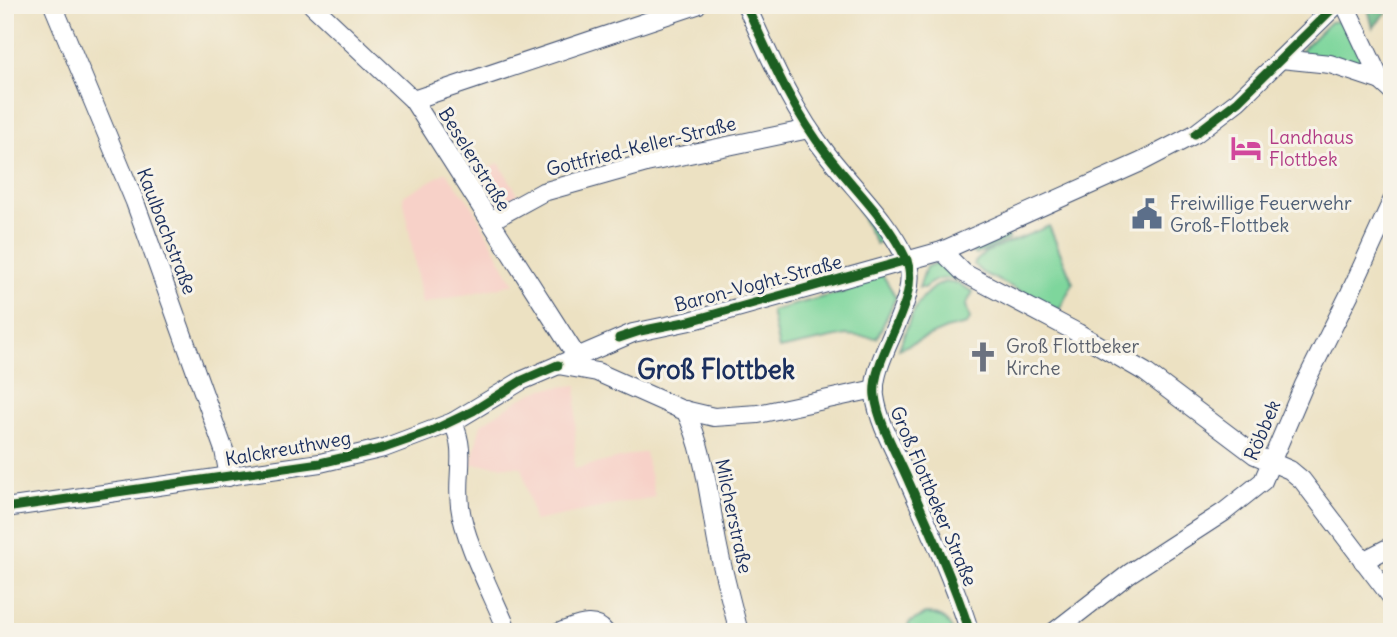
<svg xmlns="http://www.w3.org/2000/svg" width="1397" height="637" viewBox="0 0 1397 637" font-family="Delius,sans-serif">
	<rect width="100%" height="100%" fill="#f7f3e8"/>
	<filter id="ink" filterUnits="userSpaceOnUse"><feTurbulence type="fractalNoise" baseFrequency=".0143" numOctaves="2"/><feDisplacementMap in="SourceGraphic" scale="14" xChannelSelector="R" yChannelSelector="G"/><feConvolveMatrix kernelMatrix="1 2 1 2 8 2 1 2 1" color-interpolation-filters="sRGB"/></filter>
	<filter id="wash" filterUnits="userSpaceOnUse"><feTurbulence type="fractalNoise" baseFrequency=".00686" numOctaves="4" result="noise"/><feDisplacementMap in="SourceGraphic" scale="28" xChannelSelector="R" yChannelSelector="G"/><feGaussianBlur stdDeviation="1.57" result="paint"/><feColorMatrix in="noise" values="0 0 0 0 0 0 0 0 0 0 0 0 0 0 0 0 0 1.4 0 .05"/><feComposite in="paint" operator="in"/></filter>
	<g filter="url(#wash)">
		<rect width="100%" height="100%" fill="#ece1c2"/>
		<g fill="#f7d1c8">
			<polygon points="499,163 518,194 495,208 486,201 472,177"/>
			<polygon points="446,172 471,204 514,284 422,304 403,196"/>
			<polygon points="577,385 574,469 645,452 655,497 534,521 522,467 471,464 481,424 520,399 542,389"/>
		</g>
		<g fill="#7ed69c" stroke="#4c827d" stroke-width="2">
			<polygon points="1339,21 1345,24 1369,71 1297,55 1330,22"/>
			<polygon points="856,201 886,237 876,244 854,202"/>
			<polygon points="1049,226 1073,283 1059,310 983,273 974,265 975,262 986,252"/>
			<polygon points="1004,230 1009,239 976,255 970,250 976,245"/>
			<path d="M939,262l7,4 12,12 -1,2c-12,-4 -24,0 -33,8h-5l7,-21z"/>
			<polygon points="882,274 896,297 877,338 846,335 779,349 771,311 846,291"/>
			<path d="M945,282l14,2 14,8 -7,13 4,14 -3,5 -21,5 -47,20c9,-25 18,-58 46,-67z"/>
			<path d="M925,614c13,0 23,5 28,18h-48l4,-9z"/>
		</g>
		<polygon fill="#66b784" stroke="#407371" stroke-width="2" points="1367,5 1392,5 1392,6 1373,28"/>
	</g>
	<g filter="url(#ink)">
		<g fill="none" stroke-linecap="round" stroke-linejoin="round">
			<g stroke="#3a4a6d" stroke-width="20">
				<g id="minor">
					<polyline points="53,5 135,202 224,450 229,477"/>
					<polyline points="312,5 413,100 577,357"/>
					<path d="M746,5c23,50 46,105 81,149 26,34 61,66 79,105 18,39 -36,97 -31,137 4,29 22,58 33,84 22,49 45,100 62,152"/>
					<polyline points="1345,5 1381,81 1392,91"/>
					<polyline points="1281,59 1330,64 1381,81"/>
					<polyline points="413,100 697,5"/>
					<polyline points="490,221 543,192 646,163 809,129"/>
					<polyline points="942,251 964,273 1078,333 1145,372 1255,455 1290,470 1302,480 1392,598"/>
					<polyline points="558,365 597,372 680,409 714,417 758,414 875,389"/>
					<path d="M685,410c20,40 24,89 32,132 6,30 14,60 22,90"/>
					<path d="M453,422c14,32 3,52 7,84 4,35 34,91 48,126"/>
					<polyline points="5,508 320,463 384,448 453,422 521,381 633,333 690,321 942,251 1141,162 1195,134 1238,101 1336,5"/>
					<polyline points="1363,561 1392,546"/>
					<path d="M560,632c16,-5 33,-15 45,0"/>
					<polyline points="1054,632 1130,573 1224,512 1263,481 1304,385 1350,293 1392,201"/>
				</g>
			</g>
			<use href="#minor" stroke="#fff" stroke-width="18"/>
			<g stroke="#f7f3e8" stroke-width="13">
				<g id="cycleway">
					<path d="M746,5c23,50 46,105 81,149 26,34 61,66 79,105 18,39 -36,97 -31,137 4,29 22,58 33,84 22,49 45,100 62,152"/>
					<polyline points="1195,134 1238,101 1336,5"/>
					<polyline points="619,338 640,331 690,321 907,260"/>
					<polyline points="5,508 320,463 384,448 427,433 473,411 521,381 558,365"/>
				</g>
			</g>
			<use href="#cycleway" stroke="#1b5e20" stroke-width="9"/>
		</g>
	</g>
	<defs>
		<g id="hotel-bare" transform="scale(2.415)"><path d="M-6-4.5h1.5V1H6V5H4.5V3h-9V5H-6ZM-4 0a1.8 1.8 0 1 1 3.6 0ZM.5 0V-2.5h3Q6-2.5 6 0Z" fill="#d1479c" stroke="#f7f3e8" stroke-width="2.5" paint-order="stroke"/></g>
		<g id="civic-bare" transform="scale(2.415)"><path d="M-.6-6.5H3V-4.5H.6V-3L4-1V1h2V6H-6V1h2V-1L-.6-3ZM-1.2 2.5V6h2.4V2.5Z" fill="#5c6f8a" stroke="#f7f3e8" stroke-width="2.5" paint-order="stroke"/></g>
		<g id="church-bare" transform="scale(2.415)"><path d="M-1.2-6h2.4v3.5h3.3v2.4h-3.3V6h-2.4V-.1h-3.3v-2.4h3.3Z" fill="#6b7280" stroke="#f7f3e8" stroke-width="2.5" paint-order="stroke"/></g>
	</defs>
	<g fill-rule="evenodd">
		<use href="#hotel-bare" x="1246" y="148"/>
		<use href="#civic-bare" x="1147" y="214"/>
		<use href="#church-bare" x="983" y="357"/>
	</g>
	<g text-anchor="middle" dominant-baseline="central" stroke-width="6" stroke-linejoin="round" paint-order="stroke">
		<g font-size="19" fill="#b23c85" stroke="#f7f3e8" text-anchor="start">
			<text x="1269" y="137">Landhaus<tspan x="1269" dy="22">Flottbek</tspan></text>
		</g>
		<g font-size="19" fill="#1b2f5e" stroke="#f7f3e8">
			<text transform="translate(641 146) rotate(-14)">Gottfried-Keller-Straße</text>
			<text transform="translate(475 159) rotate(58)">Beselerstraße</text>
			<text transform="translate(167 231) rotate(69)">Kaulbachstraße</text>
			<text transform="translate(758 283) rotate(-15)">Baron-Voght-Straße</text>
			<text transform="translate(1262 430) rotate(-67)">Röbbek</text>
			<text transform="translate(288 448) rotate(-10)">Kalckreuthweg</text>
			<text transform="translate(934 496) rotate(67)">Groß Flottbeker Straße</text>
			<text transform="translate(734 516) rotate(78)">Milcherstraße</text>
		</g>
		<g font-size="19" fill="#4e5e75" stroke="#f7f3e8" text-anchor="start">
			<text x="1170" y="203">Freiwillige Feuerwehr<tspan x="1170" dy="22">Groß-Flottbek</tspan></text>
		</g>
		<g font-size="19" fill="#5b616d" stroke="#f7f3e8" text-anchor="start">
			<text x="1006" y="346">Groß Flottbeker<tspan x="1006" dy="22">Kirche</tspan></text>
		</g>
		<g font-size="26" font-weight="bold" fill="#1b2f5e" stroke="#f7f3e8">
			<text x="716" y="369">Groß Flottbek</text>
		</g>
	</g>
	<rect width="1397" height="637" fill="none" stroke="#f7f3e8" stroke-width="28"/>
</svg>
